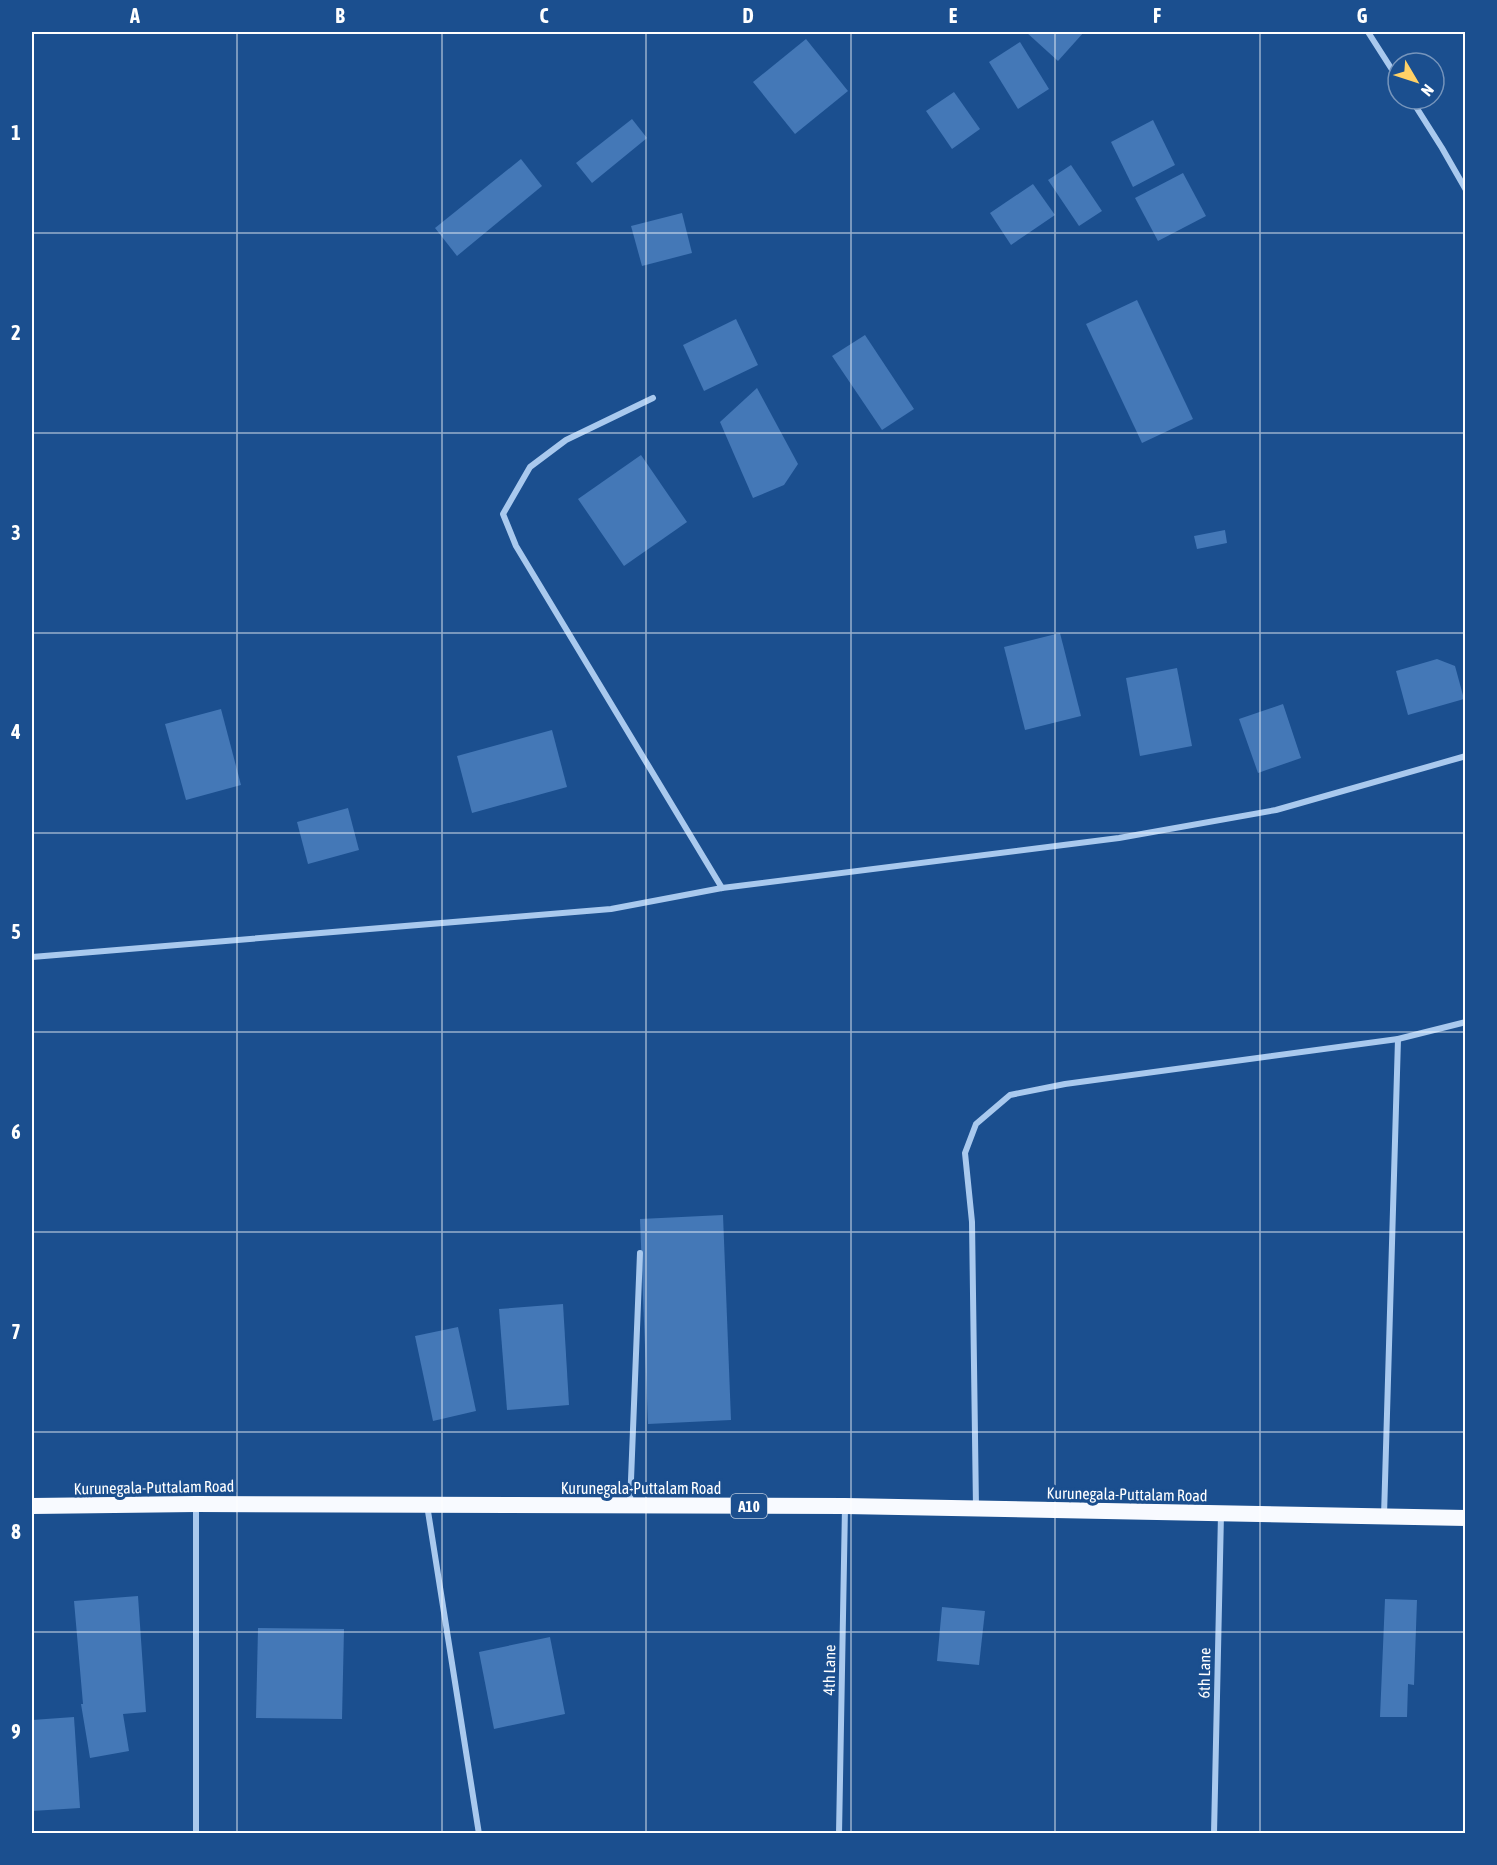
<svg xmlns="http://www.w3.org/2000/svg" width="1497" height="1865" viewBox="0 0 1497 1865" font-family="'Asap Condensed',sans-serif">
	<rect width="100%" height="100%" fill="#1b4f8f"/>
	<g fill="#4478b7">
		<polygon points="1026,32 1084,32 1058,61"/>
		<polygon points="806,39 848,91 795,134 753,82"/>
		<polygon points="1020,42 1049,89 1018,109 989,62"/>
		<polygon points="954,92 980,129 952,149 926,111"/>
		<polygon points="632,119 647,138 592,183 576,163"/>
		<polygon points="1153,120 1175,165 1133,187 1111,142"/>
		<polygon points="521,159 542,186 457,256 435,228"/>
		<polygon points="1071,165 1102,211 1079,226 1048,180"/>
		<polygon points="1183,173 1206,216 1158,241 1135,198"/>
		<polygon points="1033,184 1055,215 1011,245 990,213"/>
		<polygon points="682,213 692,253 642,266 631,226"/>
		<polygon points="1137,300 1193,419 1142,443 1086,324"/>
		<polygon points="736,319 758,365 704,391 683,345"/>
		<polygon points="865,335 914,409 882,430 832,356"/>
		<polygon points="757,388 798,464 784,485 753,498 720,422"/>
		<polygon points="641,455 687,522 624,566 578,499"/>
		<polygon points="1225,530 1227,543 1197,549 1194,536"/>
		<polygon points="1060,633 1081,716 1025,730 1004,647"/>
		<polygon points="1437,659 1455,666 1464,699 1408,715 1396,671"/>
		<polygon points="1177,668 1192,746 1140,756 1126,678"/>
		<polygon points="1283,704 1301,758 1258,773 1239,719"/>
		<polygon points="221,709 241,785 186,800 165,724"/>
		<polygon points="552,730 567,787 472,813 457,756"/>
		<polygon points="348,808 359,850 308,864 297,822"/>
		<polygon points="723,1215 731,1420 648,1424 640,1219"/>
		<polygon points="563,1304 569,1405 507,1410 499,1309"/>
		<polygon points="458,1327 476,1411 433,1421 415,1336"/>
		<polygon points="138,1596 146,1712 123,1714 129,1751 90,1758 81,1704 83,1704 74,1601"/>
		<polygon points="1385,1599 1417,1600 1414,1685 1408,1684 1407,1717 1380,1717"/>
		<polygon points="942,1607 985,1611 979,1665 937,1661"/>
		<polygon points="258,1628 344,1629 342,1719 256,1718"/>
		<polygon points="550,1637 565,1714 494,1729 479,1652"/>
		<polygon points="74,1717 80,1808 32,1811 32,1720"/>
	</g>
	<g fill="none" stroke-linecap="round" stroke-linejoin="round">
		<g stroke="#a9c9ee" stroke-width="6">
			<polyline points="1368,32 1398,79"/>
			<polyline points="1411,99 1442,148 1466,190"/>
			<polyline points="653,398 566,440 530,467 503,514 516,546 722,888"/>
			<polyline points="32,957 611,909 722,888 1119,838 1276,810 1466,756"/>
			<polyline points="427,1505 479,1834"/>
			<polyline points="630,1505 640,1253"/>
			<polyline points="976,1508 972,1222 965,1153 976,1124 1010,1095 1065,1084 1398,1039 1466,1022"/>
			<polyline points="1384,1516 1398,1039"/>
			<polyline points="196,1834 196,1505"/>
			<polyline points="839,1834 845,1507"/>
			<polyline points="1214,1834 1221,1514"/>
		</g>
		<polyline stroke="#f8faff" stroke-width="16" points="32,1506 196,1504 845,1506 1466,1518"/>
	</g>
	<path fill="none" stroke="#fff" stroke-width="1.5" stroke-opacity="0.55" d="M237,32v1802M442,32v1802M646,32v1802M851,32v1802M1055,32v1802M1260,32v1802M32,233h1434M32,433h1434M32,633h1434M32,833h1434M32,1032h1434M32,1232h1434M32,1432h1434M32,1632h1434"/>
	<g text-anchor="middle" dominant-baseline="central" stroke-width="6" stroke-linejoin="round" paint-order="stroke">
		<rect fill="#1b4f8f" stroke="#bbcadd" stroke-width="1.5" x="731" y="1494" width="36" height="24" rx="4.5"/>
		<g font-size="15" font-weight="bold" fill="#fff">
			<text x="749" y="1506">A10</text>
		</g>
		<g font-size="16" fill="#fff" stroke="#1b4f8f">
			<text transform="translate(154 1487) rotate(-1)">Kurunegala-Puttalam Road</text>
			<text x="641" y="1488">Kurunegala-Puttalam Road</text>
			<text transform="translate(1127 1494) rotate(1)">Kurunegala-Puttalam Road</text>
			<text transform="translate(829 1670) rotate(-89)">4th Lane</text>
			<text transform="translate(1204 1673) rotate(-89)">6th Lane</text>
		</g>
	</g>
	<rect width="1497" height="1865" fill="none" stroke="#1b4f8f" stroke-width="66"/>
	<g transform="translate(1416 81) rotate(129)"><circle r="28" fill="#1b4f8f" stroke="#7695bc" stroke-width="1.5"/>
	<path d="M0-4.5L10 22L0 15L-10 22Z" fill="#ffd166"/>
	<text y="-9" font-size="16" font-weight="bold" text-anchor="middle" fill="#ffffff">N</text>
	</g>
	<rect x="33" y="33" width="1431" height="1799" fill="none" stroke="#fff" stroke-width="2"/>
	<g font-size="20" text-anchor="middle" font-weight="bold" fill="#fff">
		<text x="135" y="23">A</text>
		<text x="340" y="23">B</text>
		<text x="544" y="23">C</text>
		<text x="748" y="23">D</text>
		<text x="953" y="23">E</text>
		<text x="1157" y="23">F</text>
		<text x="1362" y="23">G</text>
		<text x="16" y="140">1</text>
		<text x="16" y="340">2</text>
		<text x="16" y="540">3</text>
		<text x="16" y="739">4</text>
		<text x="16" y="939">5</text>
		<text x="16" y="1139">6</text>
		<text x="16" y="1339">7</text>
		<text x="16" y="1539">8</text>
		<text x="16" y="1739">9</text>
	</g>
</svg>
